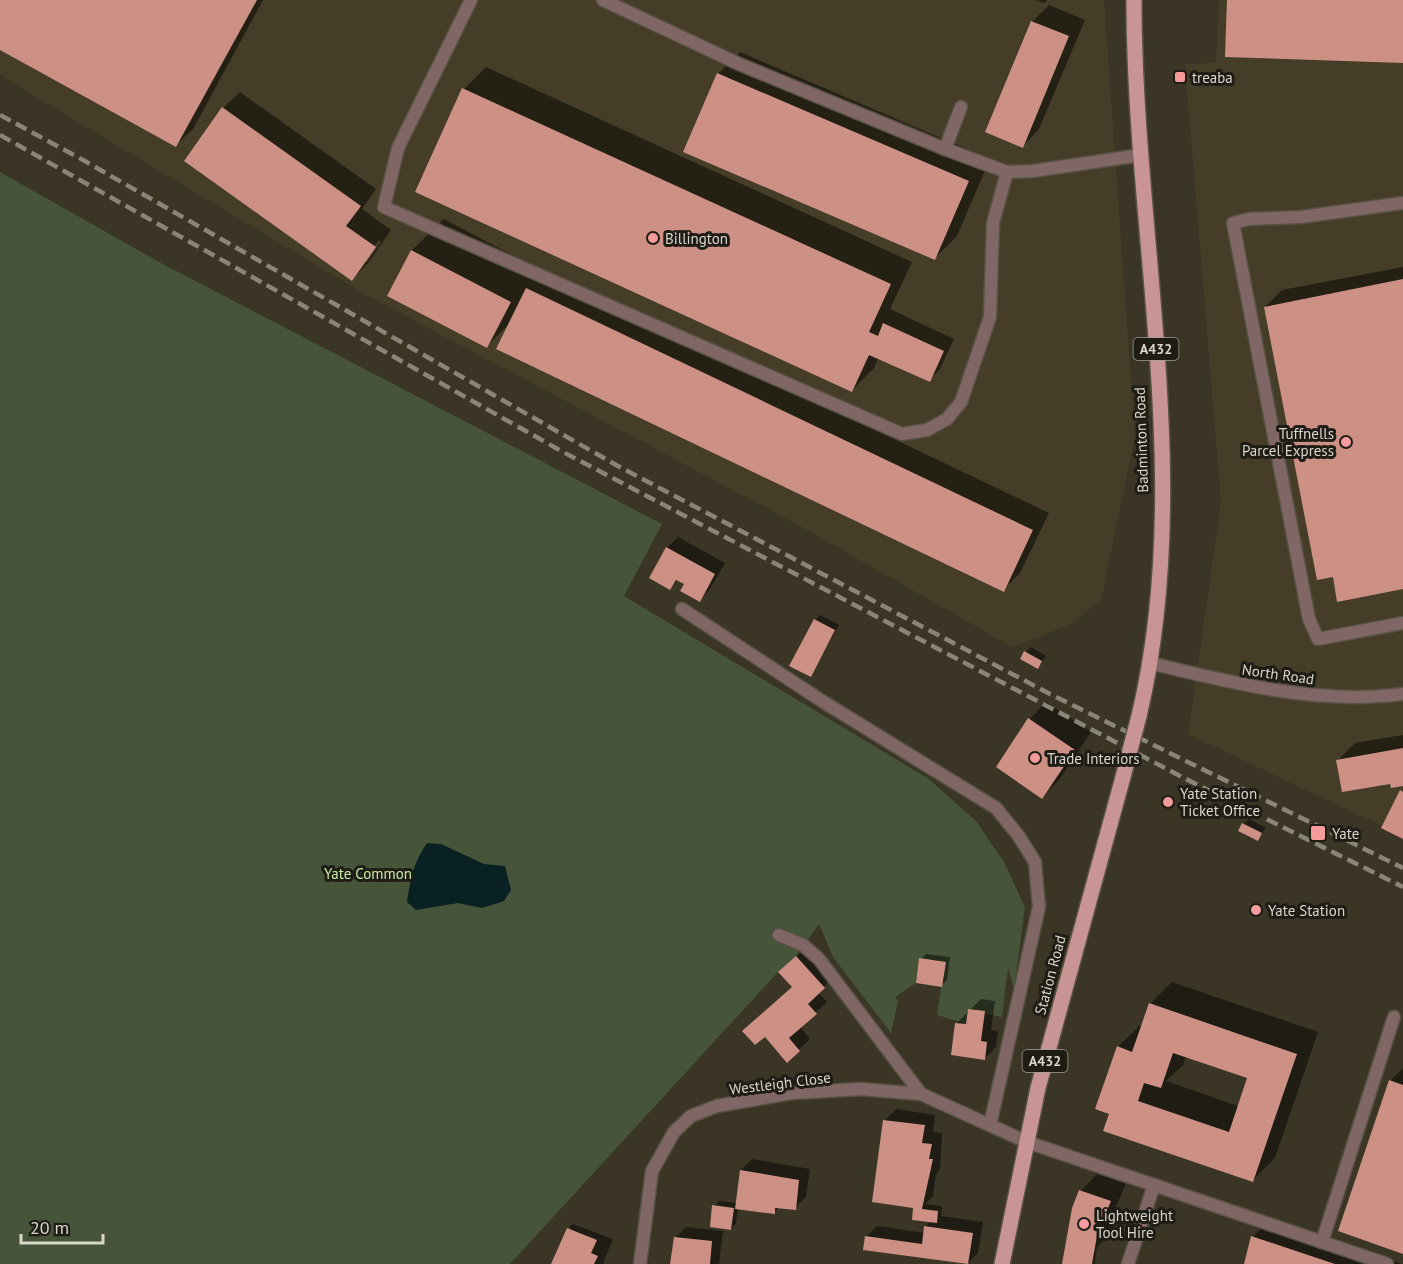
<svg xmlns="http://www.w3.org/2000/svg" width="1403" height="1264" viewBox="0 0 1403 1264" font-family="'PT Sans',sans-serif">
	<rect width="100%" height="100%" fill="#3a3525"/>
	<g fill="#453d27">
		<polygon points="0,0 1104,0 1135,436 1101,600 1069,625 1012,647 800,526 363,293 0,75"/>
		<polygon points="1219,0 1403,0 1403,836 1188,734 1221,502 1185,64 1216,63"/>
	</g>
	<polygon fill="#465539" points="0,172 159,262 662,524 624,596 929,779 976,821 1004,862 1025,907 1014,990 1008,968 1002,1017 968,1010 966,1024 937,1015 945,962 919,959 916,983 895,997 898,1001 891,1033 833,957 819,924 796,956 778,972 510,1264 0,1264"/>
	<path fill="#092122" d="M427,843l14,1 43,20 21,2 6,24 -7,11 -22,7 -24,-5 -42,7 -9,-8c4,-25 6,-38 20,-59z"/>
	<g fill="#0007" fill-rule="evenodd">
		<polygon points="0,0 263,0 193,129 176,145 0,49"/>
		<polygon points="1036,0 1047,0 1044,3"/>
		<polygon points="1049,5 1085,20 1039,129 1023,146 1032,22"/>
		<polygon points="740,52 990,159 957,236 935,258 718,74"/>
		<polygon points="486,67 912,262 890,309 954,339 940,369 929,380 879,357 874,368 852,390 464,89"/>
		<path d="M240,92l136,97 -14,20 29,21 -22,32 -17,17 -129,-171zM379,240l2,2 -14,20h-4z"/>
		<polygon points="444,219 544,272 1049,513 1020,573 1003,590 510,323 487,346 389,295 412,250"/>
		<polygon points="1403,267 1403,588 1334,575 1265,307 1282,290"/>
		<polygon points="678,537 725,563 710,589 699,600 686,583 679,579 670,588 651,578 667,548"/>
		<polygon points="820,615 839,625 810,675 815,620"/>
		<polygon points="1031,647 1046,656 1038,667 1026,652"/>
		<polygon points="1046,702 1091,732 1059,780 1042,797 998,767 1030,719"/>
		<polygon points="1403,735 1403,784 1391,782 1338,760 1355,743"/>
		<polygon points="1249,819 1266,828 1258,839 1243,824"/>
		<polygon points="808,946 835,976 818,992 827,1002 800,1027 810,1039 787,1061 765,1035 793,987 791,961"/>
		<polygon points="926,954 950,957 947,980 942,985 921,959"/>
		<path d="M1172,982l146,50 -43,126 -22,22 -142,-67 7,-66 22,-22 3,1 7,-22zM1186,1056l63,21 -11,29 -72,-25 17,-16z"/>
		<polygon points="981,999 995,1001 991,1030 998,1031 996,1047 985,1058 956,1024"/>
		<polygon points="1403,1068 1403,1252 1390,1081"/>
		<polygon points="896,1109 935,1115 933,1132 942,1133 940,1169 936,1174 933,1196 925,1204 942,1206 941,1216 983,1222 978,1253 967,1264 866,1237 877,1226 925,1233 926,1226 931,1221 915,1208 885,1120"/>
		<polygon points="752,1159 810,1169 806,1197 795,1208 780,1207 774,1212 738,1208 736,1223 731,1229 714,1206 719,1201 737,1203 741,1170"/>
		<polygon points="1097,1174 1126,1184 1116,1206 1111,1233 1097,1247 1095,1264 1068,1264 1081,1191"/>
		<polygon points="1269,1220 1402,1264 1246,1264 1253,1237"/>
		<polygon points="573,1224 613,1239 603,1263 605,1264 553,1264 573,1231 569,1227"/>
		<polygon points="686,1227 723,1231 719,1264 672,1264 675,1238"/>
	</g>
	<g fill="#cc9184" fill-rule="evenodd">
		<polygon points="0,0 257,0 176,147 0,50"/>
		<polygon points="1227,0 1403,0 1403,63 1225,57"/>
		<polygon points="1031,21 1069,36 1023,148 985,132"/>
		<polygon points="717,73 969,181 935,260 683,152"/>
		<polygon points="462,88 891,284 869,332 878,336 883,323 944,351 930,382 869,355 852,392 415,192"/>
		<polygon points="222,107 361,206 346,226 376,247 352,281 184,161"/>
		<polygon points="411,250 511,302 487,348 387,296"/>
		<polygon points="1403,279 1403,589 1337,602 1333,577 1317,580 1264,307"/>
		<polygon points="526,288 1033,530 1004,592 496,349"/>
		<polygon points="666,547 715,574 700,602 680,591 684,584 676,580 670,590 649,578"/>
		<polygon points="814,619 835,630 811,677 789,666"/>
		<polygon points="1024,651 1042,661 1038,669 1020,659"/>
		<polygon points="1028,718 1075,750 1042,799 996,767"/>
		<polygon points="1403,748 1403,786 1391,788 1390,784 1342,792 1336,760"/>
		<polygon points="1400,790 1403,792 1403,839 1381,828"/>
		<polygon points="1242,823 1262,833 1258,841 1238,831"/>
		<polygon points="796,956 825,988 808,1004 817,1014 789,1038 800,1051 787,1063 765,1037 755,1045 742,1031 792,987 778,972"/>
		<polygon points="919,958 946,962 942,987 916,983"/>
		<path d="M1149,1003l148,51 -44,128 -150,-51 6,-17 -14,-5 22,-63 15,6zM1173,1053l74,25 -18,54 -91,-31 6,-18 17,5z"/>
		<polygon points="968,1009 985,1011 981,1041 987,1042 985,1060 951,1055 955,1023 966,1024"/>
		<polygon points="1389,1080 1403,1085 1403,1254 1338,1231"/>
		<polygon points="883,1120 925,1125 922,1143 932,1144 929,1159 933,1159 922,1209 938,1211 937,1223 912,1220 913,1208 872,1202"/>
		<polygon points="740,1170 799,1180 796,1210 775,1208 775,1214 735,1209"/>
		<polygon points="1079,1190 1111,1201 1103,1220 1100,1219 1092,1264 1062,1264 1072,1208"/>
		<polygon points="712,1205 734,1208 731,1230 710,1227"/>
		<polygon points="924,1226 973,1233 968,1264 863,1250 865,1236 922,1244"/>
		<polygon points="567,1228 597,1240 591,1253 598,1256 594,1264 551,1264"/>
		<polygon points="1251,1236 1335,1264 1244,1264"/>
		<polygon points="674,1237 712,1241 710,1264 670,1264"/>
	</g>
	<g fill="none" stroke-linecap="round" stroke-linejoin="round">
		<g stroke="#575243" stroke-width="15">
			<g id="lane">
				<polyline points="471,0 398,148 384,207 902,434 927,430 947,419 961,402 990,317 993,223 1007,172"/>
				<polyline points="603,0 739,64 945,149"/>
				<polyline points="961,107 945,149 1007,172 1033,171 1141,155"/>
				<polyline points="1403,203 1301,217 1249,219 1233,223 1309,619 1318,639 1403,623"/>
				<polyline points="682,609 822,701 996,808 1018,835 1035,862 1039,907 990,1125"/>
				<polyline points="779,935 803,945 819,959 921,1094"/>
				<polyline points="1322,1242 1394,1017"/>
				<polyline points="1128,1264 1154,1185"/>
			</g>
		</g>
		<g stroke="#575243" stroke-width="15">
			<g id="street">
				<path d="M1150,663c82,20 168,42 253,31"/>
				<polyline points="640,1264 652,1171 674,1132 691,1116 717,1106 792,1093 860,1089 921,1094 1027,1142 1387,1264"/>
			</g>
		</g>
		<g stroke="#575243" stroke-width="18">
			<g id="primary">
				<path d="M1134,0c0,237 61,481 5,716"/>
				<polyline points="1002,1264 1038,1088 1123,777"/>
			</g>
		</g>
		<use href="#lane" stroke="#806665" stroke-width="12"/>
		<use href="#street" stroke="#806665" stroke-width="12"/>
		<use href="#primary" stroke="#c89494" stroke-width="15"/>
		<g stroke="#898577" stroke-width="4.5" stroke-dasharray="12 6" stroke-linecap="butt">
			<polyline points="0,115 83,160 616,465 1050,694 1403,868"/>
			<polyline points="0,135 563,452 1184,778 1403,887"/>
		</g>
		<g stroke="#575243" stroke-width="18" stroke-linecap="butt">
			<polyline id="primary-bridge" points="1123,777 1139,716"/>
		</g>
		<use href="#primary-bridge" stroke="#c89494" stroke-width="15"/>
	</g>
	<g fill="#f59b9b" stroke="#1f1c16" stroke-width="2">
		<rect x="1174" y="71" width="12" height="12" rx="3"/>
		<circle cx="653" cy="238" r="6"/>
		<circle cx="1346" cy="442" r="6"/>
		<circle cx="1035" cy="758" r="6"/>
		<circle cx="1168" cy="802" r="6"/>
		<rect x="1310" y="825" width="16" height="16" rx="3"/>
		<circle cx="1256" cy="910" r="6"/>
		<circle cx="1084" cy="1224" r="6"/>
	</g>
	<g text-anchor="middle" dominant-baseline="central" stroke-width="6" stroke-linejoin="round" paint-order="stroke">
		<g fill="#1f1c16" stroke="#a19e95" stroke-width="1.5">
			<rect x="1133.5" y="338" width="45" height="22" rx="4.5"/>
			<rect x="1022.5" y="1050" width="45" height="22" rx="4.5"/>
		</g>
		<g font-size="14" font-weight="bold" fill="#d9d6cc">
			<text x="1156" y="349">A432</text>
			<text x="1045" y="1061">A432</text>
		</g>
		<g font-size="15" fill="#d9d6cc" stroke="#1f1c16" text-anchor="start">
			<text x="1192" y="77">treaba</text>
			<text x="665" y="238">Billington</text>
			<text x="1334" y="433" text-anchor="end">Tuffnells<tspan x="1334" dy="17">Parcel Express</tspan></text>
			<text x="1047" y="758">Trade Interiors</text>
			<text x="1180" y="793">Yate Station<tspan x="1180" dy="17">Ticket Office</tspan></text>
			<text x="1332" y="833">Yate</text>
			<text x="1268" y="910">Yate Station</text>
			<text x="1096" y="1215">Lightweight<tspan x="1096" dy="17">Tool Hire</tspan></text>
		</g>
		<g font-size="15" fill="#d9d6cc" stroke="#1f1c16">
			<text transform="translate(1141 440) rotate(-92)">Badminton Road</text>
			<text transform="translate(1278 674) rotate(8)">North Road</text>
			<text transform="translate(1050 975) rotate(-75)">Station Road</text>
			<text transform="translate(780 1083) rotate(-7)">Westleigh Close</text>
		</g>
		<g font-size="15" fill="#c6eca3" stroke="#1f1c16">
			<text x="368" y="873">Yate Common</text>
		</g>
	</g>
	<path d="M21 1234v9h82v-9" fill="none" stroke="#d9d6cc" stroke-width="3"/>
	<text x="30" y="1234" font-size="18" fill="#d9d6cc" stroke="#1f1c16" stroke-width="4.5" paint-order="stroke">20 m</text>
</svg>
